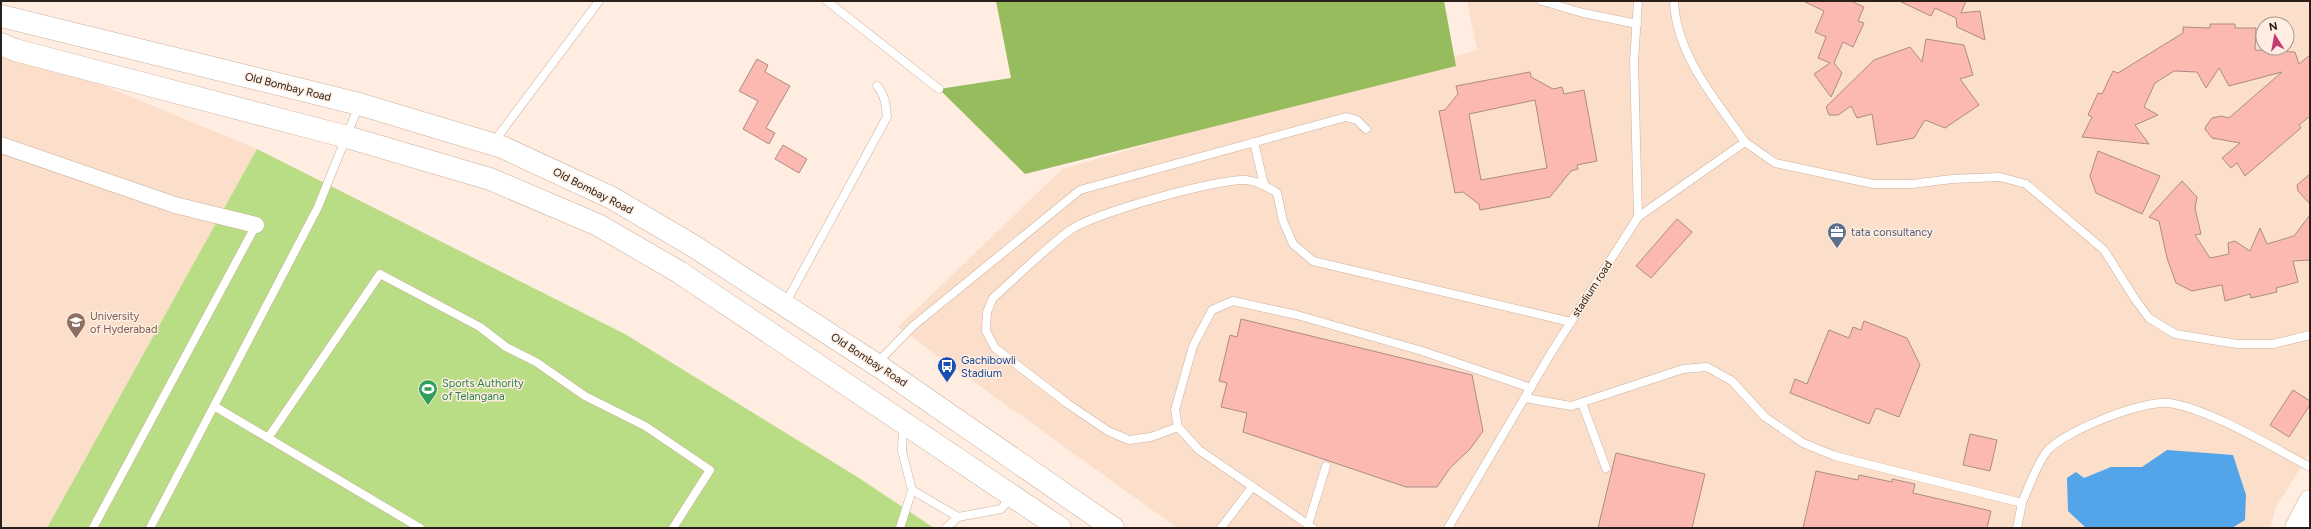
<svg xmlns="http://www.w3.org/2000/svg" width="2311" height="529" viewBox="0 0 2311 529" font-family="Figtree,sans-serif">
	<rect width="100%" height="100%" fill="#ffede1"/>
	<g fill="#fcdfcb" fill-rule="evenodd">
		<path d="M1467,1h843v452l-34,54 -6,21h-1093l-279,-201 164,-158 415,-119zM2263,24h24v24h-24z"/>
		<polygon points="1,43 257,149 47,528 1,528"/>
	</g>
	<polygon fill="#b9dd84" points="257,149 625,334 859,478 934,528 47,528"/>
	<polygon fill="#97bc5e" points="996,1 1444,1 1456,66 1025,174 939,89 1011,78"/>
	<polygon fill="#54a4e9" points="2167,450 2233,455 2246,495 2245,520 2232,528 2086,528 2068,511 2067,478 2076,472 2084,478 2111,467 2142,467"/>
	<g fill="#fbb9b2" stroke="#ac8b87" fill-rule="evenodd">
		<polygon points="1803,1 1851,1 1864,7 1858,21 1864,23 1853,47 1843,42 1834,63 1842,73 1831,97 1814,74 1830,63 1818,58 1826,37 1815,32 1824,11"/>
		<polygon points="1899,1 1966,1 1961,13 1980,11 1985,40 1957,27 1956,18 1935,8 1931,16"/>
		<polygon points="2210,24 2235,24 2235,28 2256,28 2255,50 2295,52 2299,64 2310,55 2310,116 2299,125 2301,128 2245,176 2237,163 2231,168 2222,158 2240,143 2212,138 2205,129 2206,126 2212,118 2221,116 2229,118 2282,72 2229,86 2219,68 2206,88 2197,72 2174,71 2155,83 2144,107 2158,115 2135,125 2149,144 2082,137 2092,117 2088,115 2098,93 2102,94 2113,71 2118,73 2183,33 2183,27 2210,28"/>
		<polygon points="1926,39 1964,45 1973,75 1960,79 1979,105 1945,128 1925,120 1914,138 1877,145 1872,114 1857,118 1851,106 1838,115 1829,115 1826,107 1874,60 1910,47 1922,62"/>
		<polygon points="757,59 768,65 765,72 790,86 766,128 775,133 769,144 743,129 758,101 739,91"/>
		<path d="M1530,72l1,5 22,12 9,-2 2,7 20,-4 13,71 -20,4 1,4 -7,2 -21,26 -70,13 -1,-6 -16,-12 -8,1 -16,-82 6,-1 13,-16 -2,-8zM1535,100l12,68 -66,12 -12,-66z"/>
		<polygon points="783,145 807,159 799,173 775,159"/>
		<polygon points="2098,151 2160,176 2142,214 2096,193 2090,176"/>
		<polygon points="2310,174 2310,204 2298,191 2297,185"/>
		<polygon points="2182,181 2197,197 2195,208 2201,234 2195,235 2210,258 2229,254 2228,243 2235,241 2250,251 2260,228 2267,244 2294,236 2310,215 2310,260 2293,261 2298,282 2276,288 2277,292 2251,298 2250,294 2225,301 2222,285 2192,291 2176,283 2167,258 2159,221 2149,217"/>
		<polygon points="1677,219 1692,232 1651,278 1636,266"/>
		<polygon points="1241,319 1472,375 1483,431 1470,449 1450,468 1437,487 1406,487 1243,432 1247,413 1221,407 1227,383 1219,381 1230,335 1237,337"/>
		<polygon points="1864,321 1907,338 1920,365 1899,417 1876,408 1869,424 1790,393 1795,379 1807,384 1829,330 1849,338 1853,327 1861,330"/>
		<polygon points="2293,390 2310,401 2310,405 2289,437 2270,425"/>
		<polygon points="1970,434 1997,440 1990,471 1963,465"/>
		<polygon points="1616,453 1705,474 1692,528 1598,528"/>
		<polygon points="1816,471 1858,480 1859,475 1892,482 1892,479 1915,484 1913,493 1991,511 1987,528 1803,528"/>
	</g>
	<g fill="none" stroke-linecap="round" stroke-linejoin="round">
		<g stroke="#caaf9b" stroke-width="9">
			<g id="lane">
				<polyline points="827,1 939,89"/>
				<polyline points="1542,1 1583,13 1637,24"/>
				<polyline points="1254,142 1264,185"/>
				<polyline points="1745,142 1775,163 1873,184 1912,184 1952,179 2000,177 2026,184 2104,250 2135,299 2149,318 2175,334 2237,344 2273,344 2310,335"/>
				<polyline points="493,143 599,1"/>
				<path d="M1638,217l107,-75c-29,-42 -69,-87 -71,-141"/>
				<path d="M785,304l102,-187c-1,-12 -2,-22 -10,-31"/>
				<polyline points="877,363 913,326 1080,190 1346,117 1357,120 1366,129"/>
				<path d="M1525,398l46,8 112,-37 24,-2 25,14 33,36 38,26 32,13 187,47c7,-17 14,-37 25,-52 17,-20 96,-51 122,-48 41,6 103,44 141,64"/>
				<polyline points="1582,403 1606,468"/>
				<polyline points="214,406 318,207 359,105"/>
				<polyline points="903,426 902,451 912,490 958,517 1001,509 1011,497"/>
				<path d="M1178,427l-27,10 -22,3 -21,-9 -40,-27 -73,-56 -9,-17 1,-19 6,-14c25,-22 49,-47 76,-67 22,-17 149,-53 177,-51 12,1 22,7 31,13l6,28 10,23 20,17 258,61"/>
				<polyline points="268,438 380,274 480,327 506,347 536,362 585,396 645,426 710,470 673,528"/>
				<polyline points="1308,525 1326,466"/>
				<polyline points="93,528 256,225"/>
				<polyline points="150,528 214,406 420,528"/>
				<polyline points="900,528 912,490"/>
				<polyline points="946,528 958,517"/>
				<polyline points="1221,528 1252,487"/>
				<polyline points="1313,528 1199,450 1178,427 1175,410 1193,346 1212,310 1233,301 1297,315 1422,351 1531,388"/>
				<polyline points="1448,528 1551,353 1638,217 1634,61 1638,1"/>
				<polyline points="2017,528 2022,503"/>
			</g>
		</g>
		<g stroke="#caaf9b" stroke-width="17">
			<polyline id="street" points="1,145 175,205 256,225"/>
		</g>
		<g stroke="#caaf9b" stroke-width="23">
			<polyline id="secondary" points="2296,528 2310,501"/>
		</g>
		<g stroke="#caaf9b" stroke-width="23">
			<g id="primary">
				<polyline points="1,16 359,104 502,147 612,198 695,247 883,369 1113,528"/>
				<polyline points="1,44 15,50 347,137 490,179 598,225 679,272 1060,528"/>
			</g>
		</g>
		<use href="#lane" stroke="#fff" stroke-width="8"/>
		<use href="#street" stroke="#fff" stroke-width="16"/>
		<use href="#secondary" stroke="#fff" stroke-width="22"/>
		<use href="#primary" stroke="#fff" stroke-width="22"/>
	</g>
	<defs>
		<g id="office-pin" transform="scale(1)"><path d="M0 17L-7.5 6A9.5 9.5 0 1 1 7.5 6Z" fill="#5c6f8a" stroke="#ffede1"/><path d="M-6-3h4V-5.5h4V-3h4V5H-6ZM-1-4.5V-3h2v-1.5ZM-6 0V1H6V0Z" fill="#fff"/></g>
		<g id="university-pin" transform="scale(1)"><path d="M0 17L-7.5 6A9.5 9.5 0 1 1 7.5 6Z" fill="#8d6e63" stroke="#ffede1"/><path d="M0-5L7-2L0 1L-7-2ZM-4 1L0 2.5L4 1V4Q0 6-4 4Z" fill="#fff"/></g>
		<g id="bus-pin" transform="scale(1)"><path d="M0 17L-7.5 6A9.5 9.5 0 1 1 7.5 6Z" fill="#1a4fb4" stroke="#ffede1"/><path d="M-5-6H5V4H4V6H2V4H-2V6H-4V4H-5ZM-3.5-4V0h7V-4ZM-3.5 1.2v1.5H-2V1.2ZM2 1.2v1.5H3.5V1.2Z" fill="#fff"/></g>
		<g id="stadium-pin" transform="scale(1)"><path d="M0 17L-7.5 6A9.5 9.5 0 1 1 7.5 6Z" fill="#2e9e5b" stroke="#ffede1"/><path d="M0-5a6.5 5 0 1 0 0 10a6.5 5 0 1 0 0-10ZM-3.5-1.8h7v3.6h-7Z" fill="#fff"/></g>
	</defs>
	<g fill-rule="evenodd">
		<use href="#office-pin" x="1837" y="232"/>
		<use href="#university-pin" x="76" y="322"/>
		<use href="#bus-pin" x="947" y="366"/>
		<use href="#stadium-pin" x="428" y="389"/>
	</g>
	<g text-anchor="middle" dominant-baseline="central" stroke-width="3" stroke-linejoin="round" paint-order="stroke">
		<g font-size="11" fill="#2a2019" stroke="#ffede1">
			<text transform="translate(288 87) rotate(14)">Old Bombay Road</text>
			<text transform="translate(593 191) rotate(27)">Old Bombay Road</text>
			<text transform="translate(1592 289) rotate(-57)">stadium road</text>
			<text transform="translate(869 360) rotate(33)">Old Bombay Road</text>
		</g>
		<g font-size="11" fill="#4e5e75" stroke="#ffede1" text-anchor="start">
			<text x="1851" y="232">tata consultancy</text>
		</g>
		<g font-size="11" fill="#785e54" stroke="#ffede1" text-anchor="start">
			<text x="90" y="316">University<tspan x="90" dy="13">of Hyderabad</tspan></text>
		</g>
		<g font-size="11" fill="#164399" stroke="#ffede1" text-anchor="start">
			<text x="961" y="360">Gachibowli<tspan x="961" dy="13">Stadium</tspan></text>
		</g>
		<g font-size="11" fill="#27864d" stroke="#ffede1" text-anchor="start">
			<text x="442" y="383">Sports Authority<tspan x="442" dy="13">of Telangana</tspan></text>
		</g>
	</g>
	<rect width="2311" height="529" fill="none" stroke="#2a2019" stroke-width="4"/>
	<g transform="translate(2275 36) rotate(349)"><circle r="19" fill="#ffede1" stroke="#aa9b91"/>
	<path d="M0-3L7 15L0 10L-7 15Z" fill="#c53c74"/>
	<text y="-6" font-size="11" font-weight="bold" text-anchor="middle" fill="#2a2019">N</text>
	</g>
</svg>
